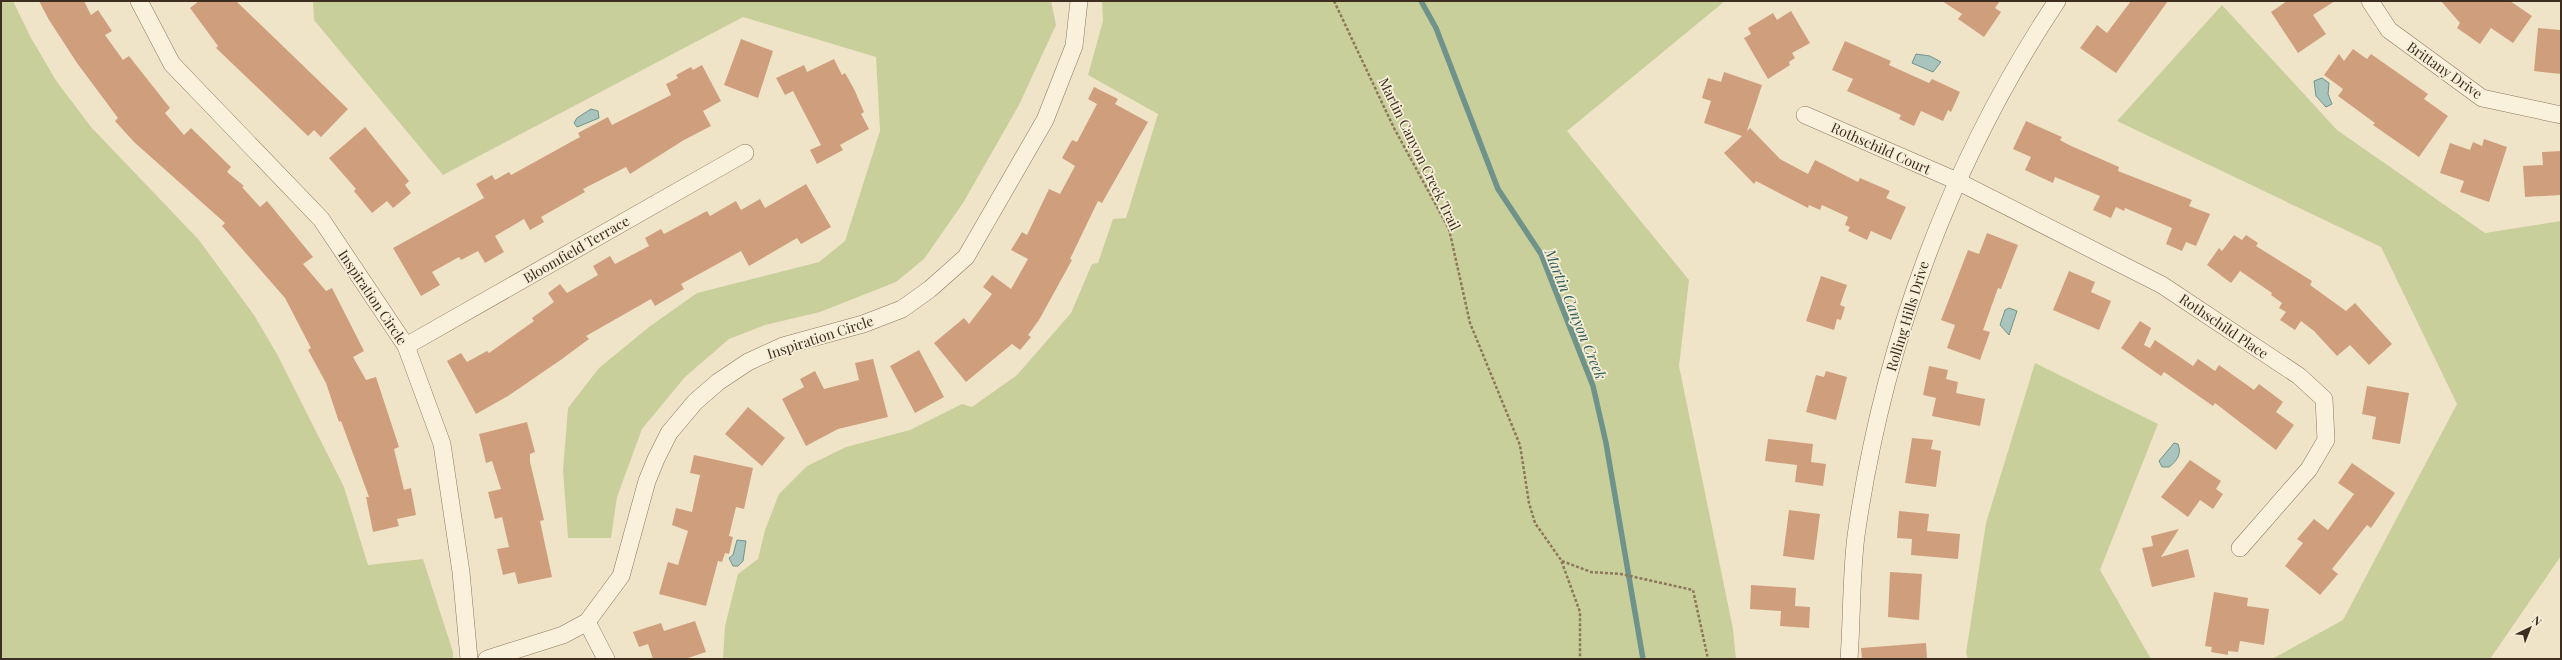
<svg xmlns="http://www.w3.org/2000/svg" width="2562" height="660" viewBox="0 0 2562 660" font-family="'Playfair Display',serif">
	<rect width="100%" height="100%" fill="#f0e4c8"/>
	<g fill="#c9cf9b">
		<polygon points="1,1 13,1 31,38 57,82 91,127 199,240 254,315 277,354 344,487 368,565 423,559 453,652 453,659 5,659 1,656"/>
		<polygon points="313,1 1051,1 1056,25 1019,105 963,203 924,259 896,282 820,312 765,325 729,339 685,377 642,429 617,497 611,538 568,538 563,470 568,408 599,368 649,327 697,293 819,262 845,241 880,131 876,57 743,17 443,175 314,20"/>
		<polygon points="1102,1 1725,1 1567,131 1689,280 1679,366 1733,629 1736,659 723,659 725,626 738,574 758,559 765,530 779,494 807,466 846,447 910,430 962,404 972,407 1017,375 1071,313 1092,264 1098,263 1113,219 1126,218 1158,114 1088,75 1103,21"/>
		<polygon points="2222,5 2337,130 2485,233 2561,221 2561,556 2490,659 2272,659 2343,620 2457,404 2381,247 2117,121"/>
		<polygon points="2035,363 2158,424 2100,570 2151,659 1968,659 1966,653 1986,523"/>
	</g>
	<g fill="#a9c4bc" stroke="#6f938a">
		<polygon points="1916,54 1930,56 1941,62 1933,72 1912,63"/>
		<polygon points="2322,78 2329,83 2328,94 2332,104 2326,107 2316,96 2314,81"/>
		<polygon points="591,109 598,111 599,118 577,127 574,123 577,118"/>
		<polygon points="2009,308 2017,311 2009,335 2000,325 2005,310"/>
		<path d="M2174,443l4,1c4,10 -1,17 -9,23h-7l-3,-6z"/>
		<polygon points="737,540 746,541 743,561 738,566 733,566 729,558 733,555"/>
	</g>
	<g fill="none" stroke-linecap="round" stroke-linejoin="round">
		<polyline stroke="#6f938a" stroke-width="5.5" points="1421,1 1436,28 1498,189 1541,254 1593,386 1606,443 1643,659"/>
	</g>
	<g fill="#cf9f7d">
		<polygon points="39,1 84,1 91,15 98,10 112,31 105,35 123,60 129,56 170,108 165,113 184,135 191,128 231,167 227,172 244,186 242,187 260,207 267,201 313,257 303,264 326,291 332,288 364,351 353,357 366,380 376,377 399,447 394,449 404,490 411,488 416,515 397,519 399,526 373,532 366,497 369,497 341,421 339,422 326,383 308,350 311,348 285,298 222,226 225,223 134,142 115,121 118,118 77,63 49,20"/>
		<polygon points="199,1 236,1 348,109 321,137 314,130 308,136 216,48 218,46 190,8"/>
		<polygon points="1942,1 2000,1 1995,8 2001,12 1984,37 1958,19 1962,14"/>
		<polygon points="2131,1 2168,1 2116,73 2080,48 2097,25 2107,33"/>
		<polygon points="2287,1 2335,1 2313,15 2326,34 2298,53 2271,12"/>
		<polygon points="2441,1 2510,1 2532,16 2513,43 2491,28 2480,44 2457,28 2460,23"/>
		<polygon points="1791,11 1810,43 1792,53 1795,58 1789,62 1790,65 1768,79 1744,38 1751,34 1748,28 1773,13 1777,20"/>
		<polygon points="2538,28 2561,30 2561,74 2534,71"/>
		<polygon points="741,39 773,51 758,98 724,85"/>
		<polygon points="1845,41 1891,61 1889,65 1929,83 1932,79 1960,92 1951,112 1948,110 1943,121 1921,111 1914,126 1899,119 1901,115 1847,91 1853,79 1832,70"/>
		<polygon points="2353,49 2367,59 2371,54 2428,94 2424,99 2448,116 2419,157 2373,125 2375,123 2338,96 2343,89 2324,75 2339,54 2344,61"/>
		<polygon points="834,59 842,75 845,73 854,89 864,112 861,114 869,129 840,145 843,150 817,164 810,150 821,145 793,91 785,95 776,78 804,65 807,72"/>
		<polygon points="702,65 721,101 703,111 711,126 684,140 630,174 626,167 583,189 585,192 541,217 544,222 530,230 524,219 495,236 504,252 485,263 478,251 461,260 459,257 432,272 440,285 421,296 393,248 484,198 476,184 492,175 495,180 509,172 511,175 580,137 578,133 608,117 612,125 671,95 666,84 678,78 676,75 691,67 693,70"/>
		<polygon points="1724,72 1762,85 1747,131 1750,128 1780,159 1808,174 1815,160 1858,182 1860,178 1890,191 1886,198 1906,207 1891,240 1871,231 1867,240 1848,231 1850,227 1845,225 1848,217 1822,205 1820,210 1809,205 1808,208 1756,181 1754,184 1724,153 1742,136 1704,123 1711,101 1702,98 1708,78 1721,82"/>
		<polygon points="1094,87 1118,99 1115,104 1148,122 1102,203 1098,201 1070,259 1072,260 1039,320 1028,335 1031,337 1020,350 1012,344 966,382 934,343 964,318 969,324 992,294 983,287 992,275 1011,289 1028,259 1011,250 1022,232 1027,235 1049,189 1060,194 1075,166 1062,158 1072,140 1077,142 1097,104 1088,99"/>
		<polygon points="2026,121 2062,137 2060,140 2069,145 2119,167 2118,171 2192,200 2189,206 2210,214 2196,246 2186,242 2182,251 2166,244 2172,228 2125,208 2124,211 2116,207 2111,218 2093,210 2100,196 2055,177 2053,183 2025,170 2031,157 2013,149"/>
		<polygon points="365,127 409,181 405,185 411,193 393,208 387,201 372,213 354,191 356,189 329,158"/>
		<polygon points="2484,139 2507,147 2489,202 2460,192 2464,181 2440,173 2450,143 2470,150 2473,142 2482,146"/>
		<polygon points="2561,151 2561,195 2525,197 2523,166 2543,165 2542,152"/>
		<polygon points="806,184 831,227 801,244 797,238 749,266 741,251 681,284 684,289 655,306 651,299 586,336 589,339 562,359 508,396 476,414 447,361 461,353 467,362 487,351 489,353 534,321 532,318 554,302 548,293 560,284 567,293 598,275 593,266 610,256 615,264 649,246 645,238 661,229 664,234 707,211 710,216 736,201 741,210 760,199 765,208"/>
		<polygon points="1987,233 2018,245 2001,289 1998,288 1983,330 1990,332 1980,360 1947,348 1955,325 1941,320 1968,250 1979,254"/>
		<polygon points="2234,235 2242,240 2246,235 2258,243 2256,246 2312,281 2310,285 2346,311 2355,303 2392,344 2369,365 2350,345 2337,356 2314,331 2301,321 2295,330 2280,320 2286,312 2279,308 2282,303 2271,295 2272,293 2240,271 2231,283 2207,265 2219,248 2222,251"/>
		<polygon points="2069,271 2095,282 2091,292 2111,301 2099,330 2053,310"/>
		<polygon points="1821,276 1847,285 1840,305 1845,307 1841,320 1837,319 1834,330 1806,321"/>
		<polygon points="2140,321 2151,328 2144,345 2150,348 2155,340 2193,366 2198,359 2215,371 2219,365 2254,390 2259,384 2283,402 2276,412 2294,425 2276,450 2215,403 2213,406 2164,372 2161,376 2121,348"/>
		<polygon points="919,350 944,397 915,413 890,366"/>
		<polygon points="873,359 888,417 838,429 806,446 782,399 804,387 800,379 815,371 824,389 859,380 855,363"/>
		<polygon points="1929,366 1948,370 1946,379 1958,382 1956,393 1985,399 1980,426 1932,416 1936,398 1923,395"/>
		<polygon points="1826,371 1847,377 1836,420 1806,412 1816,375 1824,377"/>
		<polygon points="2367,386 2409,393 2400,444 2372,439 2376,417 2362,414"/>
		<polygon points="748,407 785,438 762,466 725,434"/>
		<polygon points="527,422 535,452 530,454 530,462 544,520 540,521 552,577 518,584 515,572 503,575 497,549 509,547 502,517 495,519 488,492 501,489 492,461 486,463 479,434"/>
		<polygon points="1912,438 1933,440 1931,449 1941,451 1936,487 1905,483"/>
		<polygon points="1768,439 1813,444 1811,462 1826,464 1823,486 1795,482 1797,465 1765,461"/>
		<polygon points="694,455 753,468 744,509 736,507 729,536 733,537 729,554 725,553 722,562 718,561 706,606 659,594 668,562 678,565 688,531 672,525 676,508 692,512 700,475 690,473"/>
		<polygon points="2190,460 2221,481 2216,489 2223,494 2213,509 2200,500 2188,517 2161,497"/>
		<polygon points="2352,463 2395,493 2371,528 2367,525 2332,569 2338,574 2320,595 2285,566 2303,543 2297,539 2314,519 2328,530 2354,494 2338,483"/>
		<polygon points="1789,510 1820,514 1814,560 1783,556"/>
		<polygon points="1899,511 1929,514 1927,531 1960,534 1958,559 1911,555 1912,539 1897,538"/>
		<polygon points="2179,529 2161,557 2188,549 2195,577 2152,587 2142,548 2153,546 2151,536"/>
		<polygon points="1890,572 1922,574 1919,620 1888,617"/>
		<polygon points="1751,585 1796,588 1795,606 1810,607 1809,628 1780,626 1781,611 1750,609"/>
		<polygon points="2214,592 2248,598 2247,606 2269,609 2264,645 2240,641 2238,652 2228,651 2228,655 2211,652 2212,647 2205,646"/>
		<polygon points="695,621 706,652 685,659 653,659 648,644 639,647 633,632 661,623 664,631"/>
		<polygon points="1926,643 1927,659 1862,659 1861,648"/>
	</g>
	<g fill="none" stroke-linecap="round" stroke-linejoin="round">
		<g stroke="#8d765c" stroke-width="18">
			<g id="minor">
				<polyline points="139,1 172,64 321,219 406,346 442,444 461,572 469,659"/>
				<polyline points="2370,1 2389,30 2482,98 2561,115"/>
				<polyline points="1805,115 1957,181 2162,285 2299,376 2324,399 2326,440 2309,469 2240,548"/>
				<polyline points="406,346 745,153"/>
				<polyline points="587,622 606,659"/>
				<polyline points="487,659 563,635 587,622 621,576 647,481 656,459 669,433 695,402 718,382 748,362 783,346 863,324 902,309 930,289 966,257 1045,120 1074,46 1079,1"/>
				<path d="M1849,659c3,-41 2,-83 7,-123 27,-191 94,-374 201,-535"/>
			</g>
		</g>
		<g stroke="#8d765c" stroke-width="2.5" stroke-dasharray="3 2" stroke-linecap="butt">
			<polyline points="1334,1 1394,128 1449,229 1470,323 1520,445 1529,503 1535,523 1561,560 1580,612 1580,659"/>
			<polyline points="1562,561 1591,572 1621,574 1693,590 1708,659"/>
		</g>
		<use href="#minor" stroke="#faf1dc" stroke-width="17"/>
	</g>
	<g text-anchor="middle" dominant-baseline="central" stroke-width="3.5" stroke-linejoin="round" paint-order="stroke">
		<g font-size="14" fill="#3d2e20" stroke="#f7eed8">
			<text transform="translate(2445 70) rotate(35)">Brittany Drive</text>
			<text transform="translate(1881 148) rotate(24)">Rothschild Court</text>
			<text transform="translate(1420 154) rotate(64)">Martin Canyon Creek Trail</text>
			<text transform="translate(576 249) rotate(-30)">Bloomfield Terrace</text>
			<text transform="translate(373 297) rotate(56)">Inspiration Circle</text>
			<text transform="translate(1907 316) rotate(-73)">Rolling Hills Drive</text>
			<text transform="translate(2224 326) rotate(34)">Rothschild Place</text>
			<text transform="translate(820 337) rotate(-18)">Inspiration Circle</text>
		</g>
		<g font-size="15" font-style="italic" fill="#2f5d5a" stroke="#f7eed8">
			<text transform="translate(1576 314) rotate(68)">Martin Canyon Creek</text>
		</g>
	</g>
	<rect width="2562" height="660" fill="none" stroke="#3d2e20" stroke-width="4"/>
	<g transform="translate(2530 628) rotate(43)" stroke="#f7eed8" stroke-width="3" paint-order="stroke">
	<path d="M0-3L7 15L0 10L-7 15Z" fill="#3d2e20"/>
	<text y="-6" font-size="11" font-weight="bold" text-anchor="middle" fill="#3d2e20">N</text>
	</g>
</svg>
